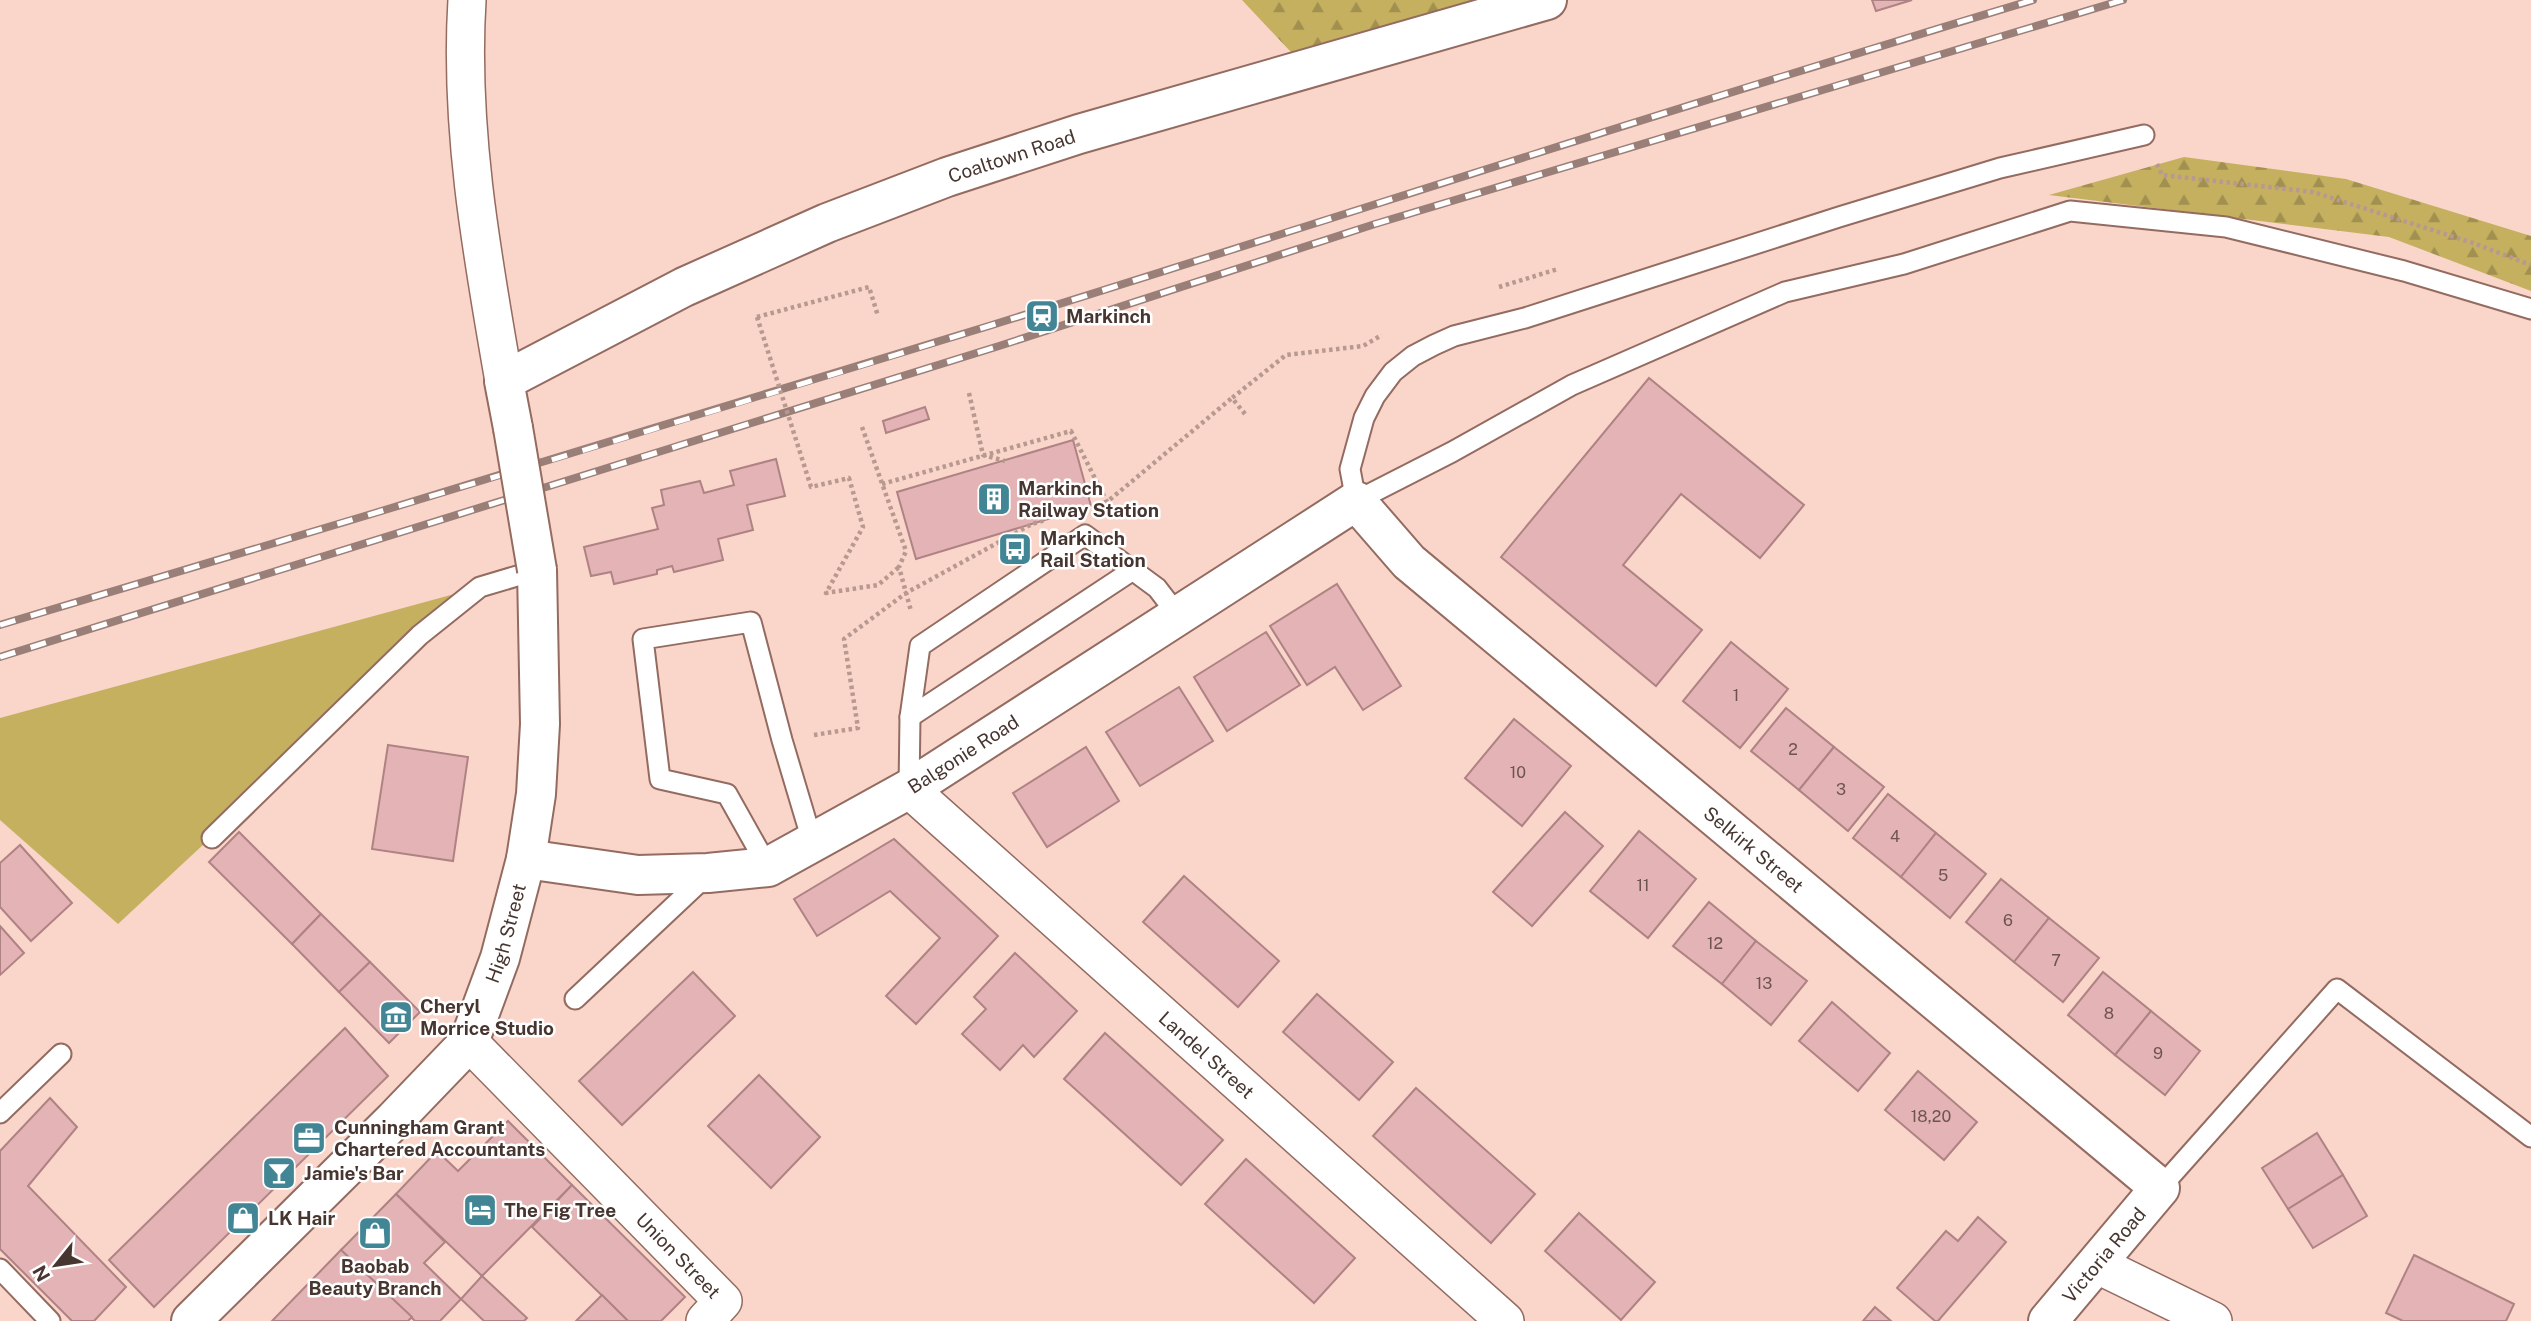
<svg xmlns="http://www.w3.org/2000/svg" width="2531" height="1321" viewBox="0 0 2531 1321" font-family="'Public Sans',sans-serif">
	<defs>
		<pattern id="forest-firs" width="22" height="20" patternUnits="userSpaceOnUse" patternTransform="scale(1.75)"><rect width="22" height="20" fill="#c4b05f"/><path d="M5 1l3.5 6h-7zM16 11l3.5 6h-7z" fill="#a1904f"/></pattern>
	</defs>
	<rect width="100%" height="100%" fill="#fad5ca"/>
	<polygon fill="#c4b05f" points="480,587 118,924 0,820 0,718"/>
	<g fill="url(#forest-firs)">
		<polygon points="1242,0 1547,0 1306,68"/>
		<polygon points="2184,157 2346,179 2531,236 2531,291 2389,237 2049,195"/>
	</g>
	<g fill="#e3b3b5" stroke="#af8284" stroke-width="2">
		<polygon points="1872,0 1912,0 1876,11"/>
		<polygon points="1649,378 1804,505 1760,558 1681,494 1623,565 1702,630 1656,686 1501,557"/>
		<polygon points="925,407 929,419 886,433 883,421"/>
		<polygon points="1073,440 1091,506 916,559 897,492"/>
		<polygon points="776,459 785,496 747,505 753,530 718,539 723,560 674,572 672,566 657,570 657,574 614,584 611,572 591,576 584,547 658,529 652,508 664,505 661,490 700,481 704,493 734,485 730,471"/>
		<polygon points="1337,584 1401,686 1363,710 1335,667 1307,685 1270,626"/>
		<polygon points="1266,632 1300,685 1227,731 1194,677"/>
		<polygon points="1731,642 1788,689 1740,748 1683,701"/>
		<polygon points="1179,687 1213,741 1140,786 1106,732"/>
		<polygon points="1786,708 1834,747 1799,790 1751,751"/>
		<polygon points="1514,719 1571,766 1522,826 1465,778"/>
		<polygon points="388,745 468,757 453,861 372,849"/>
		<polygon points="1086,747 1119,801 1047,847 1013,793"/>
		<polygon points="1834,747 1884,787 1848,831 1799,790"/>
		<polygon points="1888,794 1936,833 1901,877 1853,838"/>
		<polygon points="1565,812 1603,846 1532,926 1493,892"/>
		<polygon points="1639,831 1696,879 1648,938 1590,891"/>
		<polygon points="239,832 321,914 292,944 209,862"/>
		<polygon points="1936,833 1986,874 1950,918 1901,877"/>
		<polygon points="894,839 998,936 916,1024 886,996 940,938 890,891 817,936 794,899"/>
		<polygon points="20,845 72,903 31,941 0,907 0,863"/>
		<polygon points="1184,876 1279,961 1238,1007 1143,922"/>
		<polygon points="2001,879 2049,918 2014,962 1966,922"/>
		<polygon points="1709,902 1756,941 1722,984 1673,946"/>
		<polygon points="321,914 370,962 339,992 292,944"/>
		<polygon points="2049,918 2099,958 2063,1002 2014,962"/>
		<polygon points="0,926 24,953 0,975"/>
		<polygon points="1756,941 1807,981 1771,1025 1722,984"/>
		<polygon points="1015,953 1077,1011 1034,1057 1023,1045 1000,1070 962,1034 986,1009 974,997"/>
		<polygon points="370,962 420,1012 389,1043 339,992"/>
		<polygon points="693,972 735,1016 622,1125 579,1081"/>
		<polygon points="2103,972 2151,1011 2115,1055 2068,1015"/>
		<polygon points="1317,994 1393,1062 1359,1100 1283,1032"/>
		<polygon points="1832,1002 1890,1053 1858,1091 1799,1041"/>
		<polygon points="2151,1011 2200,1051 2165,1095 2115,1055"/>
		<polygon points="345,1028 388,1076 154,1307 109,1260"/>
		<polygon points="1105,1033 1223,1140 1181,1185 1064,1079"/>
		<polygon points="1918,1071 1977,1122 1944,1160 1885,1110"/>
		<polygon points="759,1075 820,1137 771,1188 708,1126"/>
		<polygon points="1416,1088 1535,1194 1491,1243 1373,1136"/>
		<polygon points="50,1098 77,1127 28,1186 126,1287 94,1321 72,1321 0,1249 0,1151"/>
		<polygon points="508,1121 572,1185 482,1276 396,1194 437,1151 458,1171"/>
		<polygon points="2317,1133 2343,1175 2288,1209 2262,1168"/>
		<polygon points="1246,1159 1355,1258 1314,1303 1205,1204"/>
		<polygon points="2343,1175 2367,1216 2313,1248 2288,1209"/>
		<polygon points="572,1185 685,1297 661,1321 628,1321 532,1227"/>
		<polygon points="396,1194 445,1242 424,1263 461,1299 440,1321 415,1321 341,1250"/>
		<polygon points="1579,1213 1655,1282 1621,1320 1545,1251"/>
		<polygon points="1978,1217 2006,1242 1938,1321 1935,1321 1897,1288 1946,1231 1958,1241"/>
		<polygon points="341,1250 412,1317 408,1321 272,1321"/>
		<polygon points="2414,1255 2514,1304 2506,1321 2403,1321 2386,1313"/>
		<polygon points="482,1276 527,1318 524,1321 484,1321 461,1299"/>
		<polygon points="602,1295 628,1321 576,1321"/>
		<polygon points="1875,1307 1891,1321 1863,1321"/>
	</g>
	<g fill="none" stroke-linecap="round" stroke-linejoin="round">
		<g stroke="#946b60" stroke-width="23">
			<g id="lane">
				<polyline points="2144,135 2000,168 1839,217 1525,318 1454,336 1434,345 1413,356 1393,372 1375,396 1364,418 1350,469 1356,501 1452,452 1572,385 1785,292 1904,264 2070,211 2226,227 2404,271 2531,309"/>
				<polyline points="910,717 1133,570"/>
				<polyline points="909,789 910,717 920,646 1085,535 1157,588 1177,614"/>
				<polyline points="212,838 420,635 480,587 537,570"/>
				<polyline points="768,867 727,794 660,779 643,639 751,622 782,740 813,844"/>
				<polyline points="575,999 707,875"/>
				<polyline points="0,1113 61,1054"/>
				<polyline points="2160,1188 2337,989 2531,1137"/>
				<polyline points="0,1269 50,1321"/>
			</g>
		</g>
		<g stroke="#946b60" stroke-width="40">
			<g id="street">
				<path d="M467,0c-8,128 15,255 37,381"/>
				<path id="s1" d="M909,789l596,532"/>
				<path id="s2" d="M469,1042l254,259 -18,20"/>
				<polyline points="2096,1264 2213,1321"/>
			</g>
		</g>
		<g stroke="#946b60" stroke-width="42">
			<g id="secondary">
				<path id="s3" d="M513,428l-9,-47 180,-94 143,-64 120,-46 132,-43 468,-134"/>
				<path id="s4" d="M526,859l112,16 70,-2 60,-6 141,-78 447,-288 53,61 751,626 -112,133"/>
				<path id="s5" d="M191,1321l203,-201 75,-78 31,-84 26,-99 10,-65 4,-70 -3,-154"/>
			</g>
		</g>
		<g stroke="#b79990" stroke-width="4.5" stroke-dasharray="3.5 3.5" stroke-linecap="butt">
			<polyline points="2157,164 2162,175 2313,192 2476,244 2531,265"/>
			<polyline points="1499,287 1558,269"/>
			<polyline points="757,317 869,287 878,316"/>
			<polyline points="969,393 983,455 1005,461"/>
			<polyline points="1245,414 1232,398 1286,355 1363,346 1382,335"/>
			<polyline points="862,427 906,551 899,567 911,611"/>
			<polyline points="882,484 1071,431 1107,502"/>
			<polyline points="1097,504 1107,502 1232,398"/>
			<polyline points="814,735 858,728 844,639 906,593 1032,524 1045,520"/>
		</g>
		<use href="#lane" stroke="#fff" stroke-width="19"/>
		<use href="#street" stroke="#fff" stroke-width="37"/>
		<use href="#secondary" stroke="#fff" stroke-width="38"/>
		<g stroke="#9a7f78" stroke-width="8">
			<g id="rail">
				<path d="M0,625c331,-99 662,-197 992,-300 347,-108 693,-221 1041,-325"/>
				<polyline points="0,657 999,346 1375,224 2123,0"/>
			</g>
		</g>
		<use href="#rail" stroke="#fff" stroke-width="5" stroke-dasharray="16" stroke-linecap="butt"/>
		<g stroke="#946b60" stroke-width="42" stroke-linecap="butt">
			<polyline id="secondary-bridge" points="513,428 537,570"/>
		</g>
		<polyline stroke="#b79990" stroke-width="4.5" stroke-dasharray="3.5 3.5" stroke-linecap="butt" points="757,317 811,487 849,478 863,527 826,593 878,585 899,567"/>
		<use href="#secondary-bridge" stroke="#fff" stroke-width="38"/>
	</g>
	<defs>
		<g id="station-square" transform="scale(1.75)"><rect x="-9" y="-9" width="18" height="18" rx="4" fill="#428595" stroke="#fff"/><path d="M-3-6H3Q5-6 5-4V2Q5 4 3 4L4.5 6H3L1.5 4h-3L-3 6H-4.5L-3 4Q-5 4-5 2V-4Q-5-6-3-6ZM-3.5-4v3h7v-3ZM-3.5 1v1.5H-2V1ZM2 1v1.5H3.5V1Z" fill="#fff"/></g>
		<g id="building-square" transform="scale(1.75)"><rect x="-9" y="-9" width="18" height="18" rx="4" fill="#428595" stroke="#fff"/><path d="M-4-6H4V6H1V3H-1V6H-4ZM-2.5-4.3h1.7v1.8h-1.7ZM.8-4.3h1.7v1.8H.8ZM-2.5-1h1.7V.8h-1.7ZM.8-1h1.7V.8H.8Z" fill="#fff"/></g>
		<g id="bus-square" transform="scale(1.75)"><rect x="-9" y="-9" width="18" height="18" rx="4" fill="#428595" stroke="#fff"/><path d="M-5-6H5V4H4V6H2V4H-2V6H-4V4H-5ZM-3.5-4V0h7V-4ZM-3.5 1.2v1.5H-2V1.2ZM2 1.2v1.5H3.5V1.2Z" fill="#fff"/></g>
		<g id="museum-square" transform="scale(1.75)"><rect x="-9" y="-9" width="18" height="18" rx="4" fill="#428595" stroke="#fff"/><path d="M0-6L6-3V-2H-6V-3ZM-5-1h2V3h-2ZM-1-1h2V3h-2ZM3-1h2V3H3ZM-6 4H6V6H-6Z" fill="#fff"/></g>
		<g id="office-square" transform="scale(1.75)"><rect x="-9" y="-9" width="18" height="18" rx="4" fill="#428595" stroke="#fff"/><path d="M-6-3h4V-5.5h4V-3h4V5H-6ZM-1-4.5V-3h2v-1.5ZM-6 0V1H6V0Z" fill="#fff"/></g>
		<g id="bar-square" transform="scale(1.75)"><rect x="-9" y="-9" width="18" height="18" rx="4" fill="#428595" stroke="#fff"/><path d="M-6-5H6L.8 .8V4.5H3.5V6h-7V4.5H-.8V.8Z" fill="#fff"/></g>
		<g id="hotel-square" transform="scale(1.75)"><rect x="-9" y="-9" width="18" height="18" rx="4" fill="#428595" stroke="#fff"/><path d="M-6-4.5h1.5V1H6V5H4.5V3h-9V5H-6ZM-4 0a1.8 1.8 0 1 1 3.6 0ZM.5 0V-2.5h3Q6-2.5 6 0Z" fill="#fff"/></g>
		<g id="shop-square" transform="scale(1.75)"><rect x="-9" y="-9" width="18" height="18" rx="4" fill="#428595" stroke="#fff"/><path d="M-5-2.5h2.3a2.7 3.5 0 0 1 5.4 0H5L5.5 6h-11ZM-1.5-2.5h3a1.5 2.3 0 0 0-3 0Z" fill="#fff"/></g>
	</defs>
	<g fill-rule="evenodd">
		<use href="#station-square" x="1042" y="316"/>
		<use href="#building-square" x="994" y="499"/>
		<use href="#bus-square" x="1015" y="549"/>
		<use href="#museum-square" x="396" y="1017"/>
		<use href="#office-square" x="309" y="1138"/>
		<use href="#bar-square" x="279" y="1173"/>
		<use href="#hotel-square" x="480" y="1210"/>
		<use href="#shop-square" x="243" y="1218"/>
		<use href="#shop-square" x="375" y="1233"/>
	</g>
	<g text-anchor="middle" dominant-baseline="central" stroke-width="5" stroke-linejoin="round" paint-order="stroke">
		<g font-size="16" fill="#6e5451">
			<text x="1736" y="695">1</text>
			<text x="1793" y="749">2</text>
			<text x="1518" y="772">10</text>
			<text x="1841" y="789">3</text>
			<text x="1895" y="836">4</text>
			<text x="1943" y="875">5</text>
			<text x="1643" y="885">11</text>
			<text x="2008" y="920">6</text>
			<text x="1715" y="943">12</text>
			<text x="2056" y="960">7</text>
			<text x="1764" y="983">13</text>
			<text x="2109" y="1013">8</text>
			<text x="2158" y="1053">9</text>
			<text x="1931" y="1116">18,20</text>
		</g>
		<g font-size="19" fill="#473530" stroke="#fff">
			<text stroke="none"><textPath href="#s3" startOffset="604">Coaltown Road</textPath></text>
			<text stroke="none"><textPath href="#s4" startOffset="469">Balgonie Road</textPath></text>
			<text stroke="none"><textPath href="#s4" startOffset="1466">Selkirk Street</textPath></text>
			<text stroke="none"><textPath href="#s5" startOffset="509">High Street</textPath></text>
			<text stroke="none"><textPath href="#s1" startOffset="399">Landel Street</textPath></text>
			<text transform="translate(2104 1255) rotate(-50)">Victoria Road</text>
			<text stroke="none"><textPath href="#s2" startOffset="299">Union Street</textPath></text>
		</g>
		<g font-size="19" font-weight="bold" fill="#473530" stroke="#fff" text-anchor="start">
			<text x="1066" y="316">Markinch</text>
			<text x="1018" y="488">Markinch<tspan x="1018" dy="22">Railway Station</tspan></text>
			<text x="1040" y="538">Markinch<tspan x="1040" dy="22">Rail Station</tspan></text>
			<text x="420" y="1006">Cheryl<tspan x="420" dy="22">Morrice Studio</tspan></text>
			<text x="334" y="1127">Cunningham Grant<tspan x="334" dy="22">Chartered Accountants</tspan></text>
			<text x="304" y="1173">Jamie's Bar</text>
			<text x="504" y="1210">The Fig Tree</text>
			<text x="268" y="1218">LK Hair</text>
			<text x="375" y="1266" text-anchor="middle">Baobab<tspan x="375" dy="22">Beauty Branch</tspan></text>
		</g>
	</g>
	<g transform="translate(56 1265) rotate(240)" stroke="#ffffff" stroke-width="5" paint-order="stroke">
	<path d="M0-5L12 26L0 18L-12 26Z" fill="#473530"/>
	<text y="-10" font-size="19" font-weight="bold" text-anchor="middle" fill="#473530">N</text>
	</g>
</svg>
